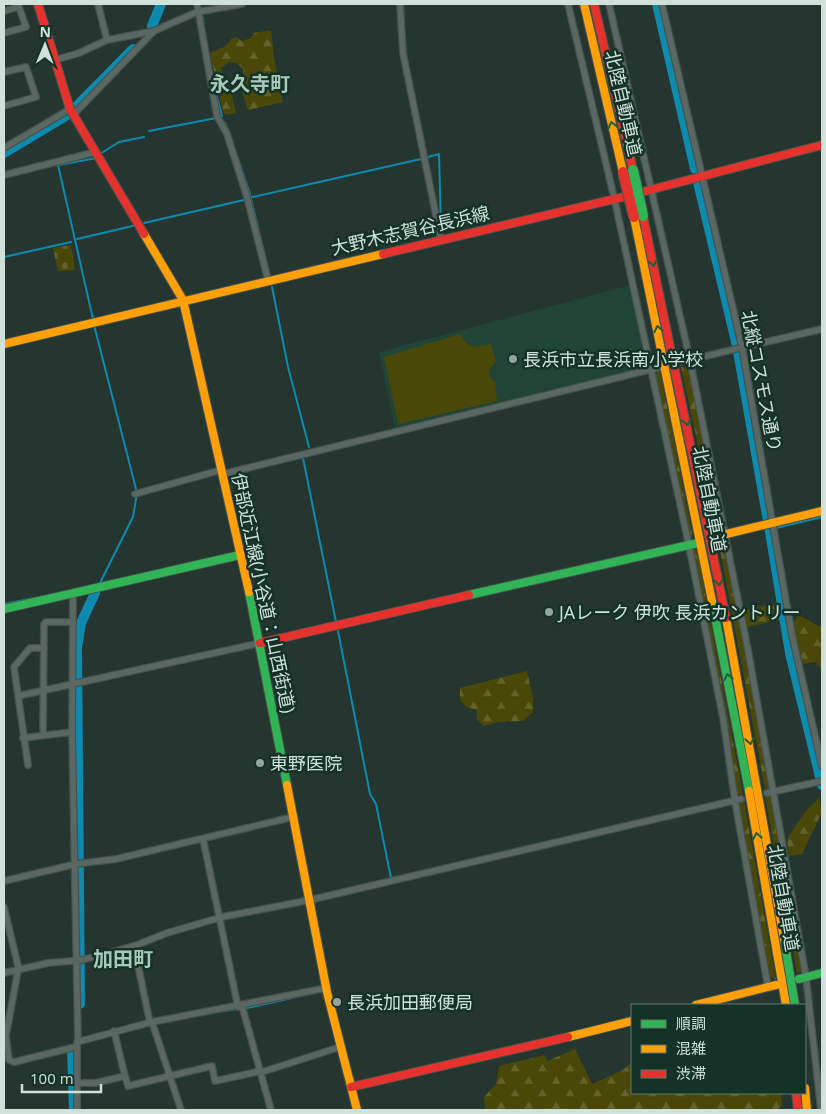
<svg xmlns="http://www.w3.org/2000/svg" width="826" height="1114" viewBox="0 0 826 1114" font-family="'Open Sans','Noto Sans JP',sans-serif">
	<defs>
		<pattern id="forest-firs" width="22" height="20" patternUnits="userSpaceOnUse" patternTransform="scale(1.25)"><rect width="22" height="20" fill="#4a4808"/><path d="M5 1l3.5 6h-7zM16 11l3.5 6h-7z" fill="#63622b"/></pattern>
		<pattern id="cemetery-stones" width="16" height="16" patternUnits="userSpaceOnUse" patternTransform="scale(1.25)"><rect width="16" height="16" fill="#4a4808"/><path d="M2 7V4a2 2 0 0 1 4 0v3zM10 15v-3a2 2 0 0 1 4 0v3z" fill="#63622b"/></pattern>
		<pattern id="water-waves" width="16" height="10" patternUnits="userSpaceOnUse" patternTransform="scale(1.25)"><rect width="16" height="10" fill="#0d8aae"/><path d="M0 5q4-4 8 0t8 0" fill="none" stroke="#1e7288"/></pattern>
	</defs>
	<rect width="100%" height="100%" fill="#253630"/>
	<polygon fill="#204537" points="631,285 646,365 645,368 395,428 379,352"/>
	<g fill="url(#forest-firs)">
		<polygon points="271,30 274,58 283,102 248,110 238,79 243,76 243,69 237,63 229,62 221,68 224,81 229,81 236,113 226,115 223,112 210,53 226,46 231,39 236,37 242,41 251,38 254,33"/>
		<polygon points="681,367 689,367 722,527 717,532"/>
		<polygon points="660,371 693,537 688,538 654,374"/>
		<polygon points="718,539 724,542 771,784 769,789 765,789"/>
		<polygon points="696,545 743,795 735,793 691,548"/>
		<polygon points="779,602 783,619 747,627 744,611"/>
		<path d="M798,616c9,1 15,9 24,11v43l-6,-8 -13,2 -10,-40z"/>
		<polygon points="527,671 533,698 533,712 523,721 498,722 484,726 477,720 477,710 466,707 460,700 460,688"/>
		<polygon points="770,796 774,799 803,966 801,972 797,973 765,797"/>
		<polygon points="819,798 822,812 802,854 789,856 787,839 805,812"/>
		<polygon points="744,801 776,980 768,974 738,805"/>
		<polygon points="575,1049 592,1084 623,1070 632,1062 632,1093 781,1093 782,1106 776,1110 485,1109 484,1097 496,1084 499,1066 545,1055 547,1061"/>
	</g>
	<polygon fill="url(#cemetery-stones)" points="71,245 75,270 58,271 53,248"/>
	<path fill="#4a4808" d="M460,334c7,15 16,14 31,10l5,17 -6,8 -1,7 6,6 2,19 -99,23 -14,-67z"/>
	<polygon fill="url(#water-waves)" points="631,349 635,363 616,368 613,358 624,355 624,351"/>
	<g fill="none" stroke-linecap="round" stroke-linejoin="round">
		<g stroke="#0d8aae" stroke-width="2">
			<polyline points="203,18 204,30"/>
			<polyline points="215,89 222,116 220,117"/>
			<polyline points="225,123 229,132"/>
			<polyline points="149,131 216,118"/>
			<polyline points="236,153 251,197"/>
			<polyline points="100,154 119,142 144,137"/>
			<polyline points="428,157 439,154 441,228"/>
			<polyline points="253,197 421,159"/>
			<polyline points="251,199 269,273"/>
			<polyline points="144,223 244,200"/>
			<polyline points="77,239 137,225"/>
			<polyline points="4,257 71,242"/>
			<polyline points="272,287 288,367 309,447"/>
			<polyline points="93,319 58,165 97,158"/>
			<polyline points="94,325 137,493 133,517 100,583"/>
			<polyline points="303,458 336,622"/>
			<polyline points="776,528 822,517"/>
			<polyline points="4,604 45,596"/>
			<polyline points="338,631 370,794 376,804 391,878"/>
			<polyline points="316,901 314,904 318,928"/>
			<polyline points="247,1008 296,997"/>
			<polyline points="205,1014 237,1009"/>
		</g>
		<g stroke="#0d8aae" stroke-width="10">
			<polyline points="657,4 695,169"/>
			<polyline points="152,26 161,4"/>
			<polyline points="4,153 69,114 133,49"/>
			<polyline points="698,182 737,346 768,521"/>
			<polyline points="769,526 790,653 822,785"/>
			<polyline points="80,1004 77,647 81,623 95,593"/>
			<polyline points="72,1049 74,1110"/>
		</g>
		<g stroke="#44534d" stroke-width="8">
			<g id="street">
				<polyline points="98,4 107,40"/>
				<polyline points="197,4 217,116 227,134 247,197 268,280"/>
				<polyline points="400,4 403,53 441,240"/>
				<polyline points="568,4 614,197 689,546 723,718 735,801 768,987"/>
				<polyline points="609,4 690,360 748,650 806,977 821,1110"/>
				<polyline points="662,4 742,347 792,635 822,766"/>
				<polyline points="4,11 19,7 26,27 4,33"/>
				<polyline points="55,60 79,53 107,40 154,31 197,12 242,4"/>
				<polyline points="4,72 26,67 36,97 4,106"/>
				<polyline points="73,115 154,31"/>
				<polyline points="4,148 70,109"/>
				<polyline points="4,175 96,152"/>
				<polyline points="680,362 822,329"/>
				<polyline points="223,474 661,367"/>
				<polyline points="135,494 221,470"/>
				<polyline points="73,594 72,732 78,1042"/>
				<polyline points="18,696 260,643"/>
				<polyline points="43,735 44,624 46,622 73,622"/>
				<polyline points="23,738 72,732"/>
				<polyline points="28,765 14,667 30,648 44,648"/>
				<polyline points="767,793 822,781"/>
				<polyline points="203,839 238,1007"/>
				<polyline points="4,881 76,864 116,859 293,817"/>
				<polyline points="4,907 19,970"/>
				<polyline points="134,946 150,1023"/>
				<polyline points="18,970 6,1036 9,1060 14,1062 75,1047"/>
				<polyline points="4,973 48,963 82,960 134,946 167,933 222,917 310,900 741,799"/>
				<polyline points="242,1006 271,1110"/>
				<polyline points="152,1022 181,1110"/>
				<polyline points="114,1031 125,1076"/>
				<polyline points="262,1072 340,1047"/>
				<polyline points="76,1083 95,1083 125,1076 128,1086 212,1066 215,1081 261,1071"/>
				<polyline points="77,1110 77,1042 152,1022 326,988"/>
			</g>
		</g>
		<g stroke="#44534d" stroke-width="10">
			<g id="fast">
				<polyline points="249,592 287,785"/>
				<polyline points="469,595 698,543"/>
				<polyline points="712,601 749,791"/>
				<polyline points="4,609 240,555"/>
				<polyline points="784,939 795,1005"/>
				<polyline points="799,979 822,973"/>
			</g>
		</g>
		<g stroke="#44534d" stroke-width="10">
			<g id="slow">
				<polyline points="584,4 623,172"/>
				<polyline points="634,217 712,601"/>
				<polyline points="144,234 183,300 249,592"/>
				<polyline points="4,344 383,254"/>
				<polyline points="718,536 822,511"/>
				<polyline points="726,618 784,939"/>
				<polyline points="287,785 327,992 357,1110"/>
				<polyline points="749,791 786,1005"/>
				<polyline points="696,1005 776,985"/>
				<polyline points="568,1037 632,1021"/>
				<polyline points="805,1088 807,1110"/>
			</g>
		</g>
		<g stroke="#44534d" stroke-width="10">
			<g id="jam">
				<polyline points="38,4 70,109 144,234"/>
				<polyline points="594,4 633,170"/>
				<polyline points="643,216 726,618"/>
				<polyline points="383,254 623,197 822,145"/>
				<polyline points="260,643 469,595"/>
				<polyline points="351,1087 568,1037"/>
				<polyline points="796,1093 798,1110"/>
			</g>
		</g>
		<use href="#street" stroke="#5b6762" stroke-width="5.5"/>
		<use href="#fast" stroke="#30b455" stroke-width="8"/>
		<use href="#slow" stroke="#ff9f0a" stroke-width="8"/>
		<use href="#jam" stroke="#e5322d" stroke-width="8"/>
		<g stroke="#44534d" stroke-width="12" stroke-linecap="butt">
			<polyline id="fast-bridge" points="633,170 643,216"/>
		</g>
		<g stroke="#44534d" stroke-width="12" stroke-linecap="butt">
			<polyline id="jam-bridge" points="623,172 634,217"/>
		</g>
		<use href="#fast-bridge" stroke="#30b455" stroke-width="10"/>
		<use href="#jam-bridge" stroke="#e5322d" stroke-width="10"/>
	</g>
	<defs><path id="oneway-chevron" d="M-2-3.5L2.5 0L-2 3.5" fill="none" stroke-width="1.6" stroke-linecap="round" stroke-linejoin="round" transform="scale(1.25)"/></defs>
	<g stroke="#1e6037">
		<use href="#oneway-chevron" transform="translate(612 125) rotate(-104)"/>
		<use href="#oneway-chevron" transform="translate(653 263) rotate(78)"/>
		<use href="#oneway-chevron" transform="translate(658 329) rotate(-102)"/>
		<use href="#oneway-chevron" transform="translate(687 422) rotate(78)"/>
		<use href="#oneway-chevron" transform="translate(719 582) rotate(79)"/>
		<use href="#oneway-chevron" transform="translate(728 677) rotate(-101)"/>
		<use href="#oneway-chevron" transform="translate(750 741) rotate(80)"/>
		<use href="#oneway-chevron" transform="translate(757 836) rotate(-100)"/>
	</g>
	<g fill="#94a59d" stroke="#143227" stroke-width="2">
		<circle cx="513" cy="359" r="5"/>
		<circle cx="549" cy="612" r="5"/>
		<circle cx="260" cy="763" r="5"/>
		<circle cx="337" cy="1002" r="5"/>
	</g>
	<g text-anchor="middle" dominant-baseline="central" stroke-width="5" stroke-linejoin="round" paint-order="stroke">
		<g font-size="18" fill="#cfe1d8" stroke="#143227">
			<text transform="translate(624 103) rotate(77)">北陸自動車道</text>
			<text transform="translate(410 230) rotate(-13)">大野木志賀谷長浜線</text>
			<text transform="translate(762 381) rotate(79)">北縦コスモス通り</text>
			<text transform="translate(710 499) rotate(79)">北陸自動車道</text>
			<text transform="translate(264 593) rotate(78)">伊部近江線(小谷道：山西街道)</text>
			<text transform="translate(784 898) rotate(80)">北陸自動車道</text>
		</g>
		<g font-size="18" fill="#cfe1d8" stroke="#143227" text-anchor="start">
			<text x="523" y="359">長浜市立長浜南小学校</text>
			<text x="559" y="612">JAレーク 伊吹 長浜カントリー</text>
			<text x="270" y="763">東野医院</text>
			<text x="347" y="1002">長浜加田郵便局</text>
		</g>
		<g font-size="20" font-weight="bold" fill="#a6c9b9" stroke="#143227">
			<text x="250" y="83">永久寺町</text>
			<text x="123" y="958">加田町</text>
		</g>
	</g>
	<rect width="826" height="1114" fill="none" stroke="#cfe1d8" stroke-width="10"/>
	<rect x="631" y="1004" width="175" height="90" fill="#143227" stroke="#5f786e"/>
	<rect x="641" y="1020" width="25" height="8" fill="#30b455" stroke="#5f786e"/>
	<text x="676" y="1029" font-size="15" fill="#cfe1d8">順調</text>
	<rect x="641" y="1045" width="25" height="8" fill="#ff9f0a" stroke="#5f786e"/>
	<text x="676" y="1054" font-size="15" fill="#cfe1d8">混雑</text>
	<rect x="641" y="1070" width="25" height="8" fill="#e5322d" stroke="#5f786e"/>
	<text x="676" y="1079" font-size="15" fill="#cfe1d8">渋滞</text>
	<g transform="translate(45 45) rotate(1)" stroke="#143227" stroke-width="4" paint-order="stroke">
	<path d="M0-4L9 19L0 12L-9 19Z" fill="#cfe1d8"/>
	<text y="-8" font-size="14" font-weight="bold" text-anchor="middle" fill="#cfe1d8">N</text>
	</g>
	<path d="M22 1084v8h79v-8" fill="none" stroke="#cfe1d8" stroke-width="2.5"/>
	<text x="30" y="1084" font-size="15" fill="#cfe1d8" stroke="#143227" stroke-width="4" paint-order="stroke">100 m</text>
</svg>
